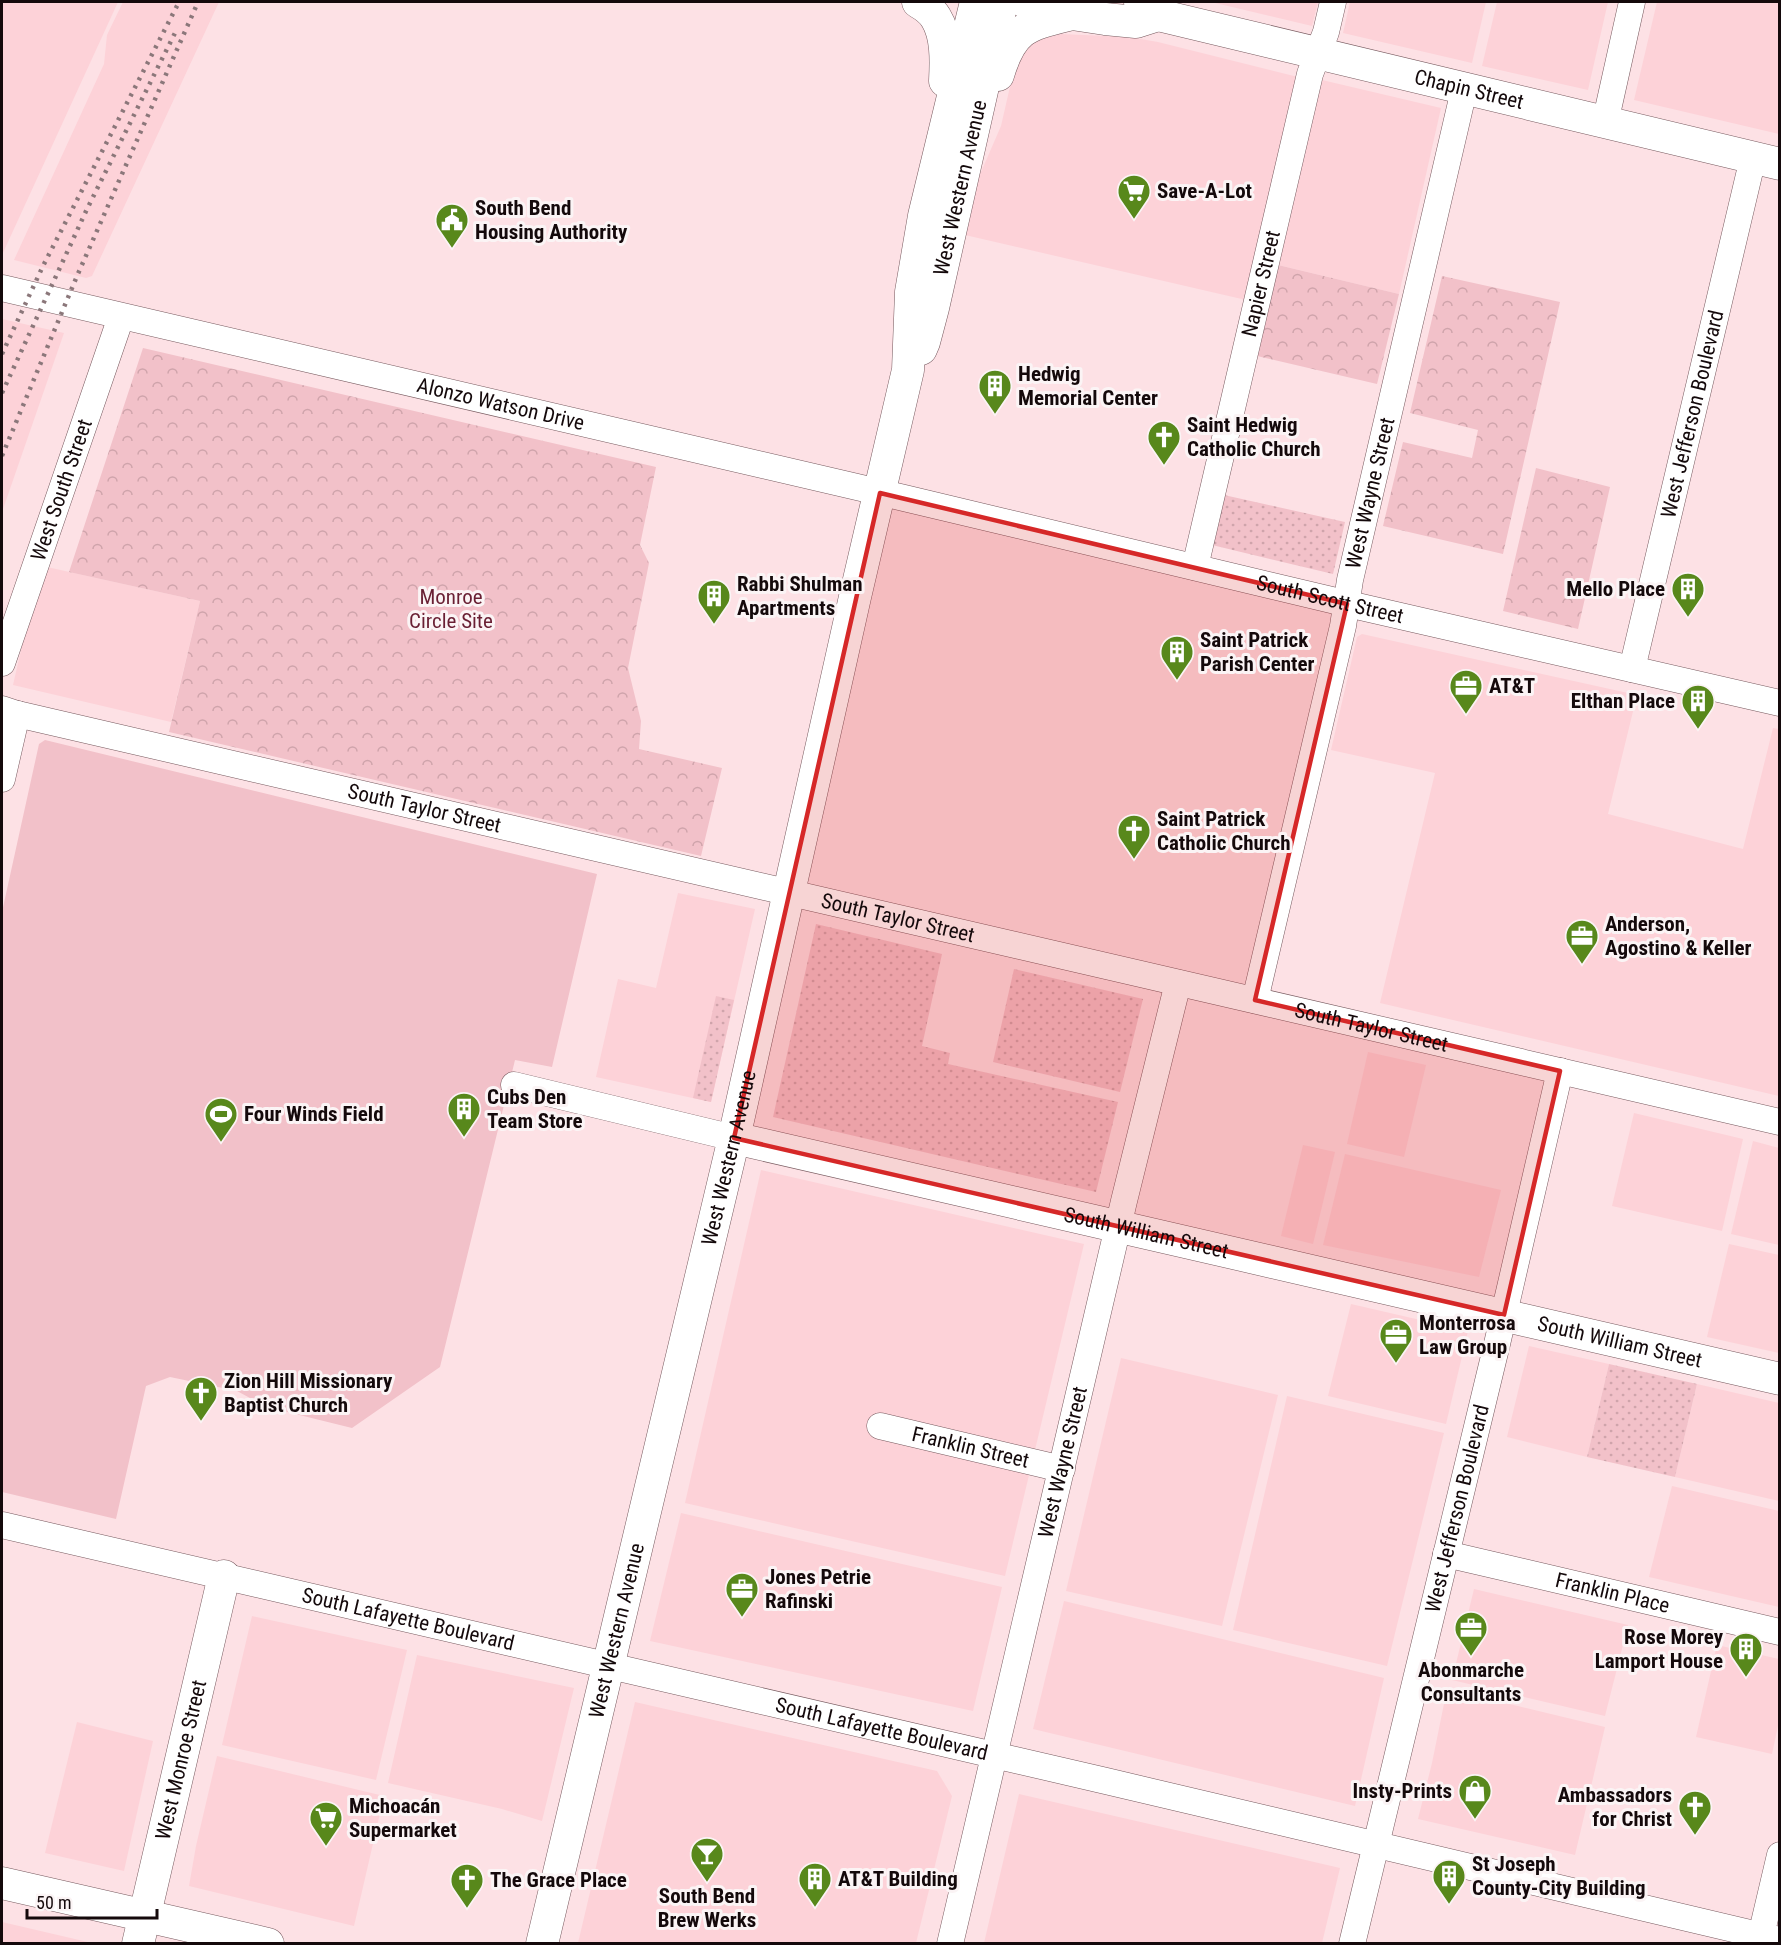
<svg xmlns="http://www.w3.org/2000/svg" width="1781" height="1945" viewBox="0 0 1781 1945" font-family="'Roboto Condensed',sans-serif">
	<defs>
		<pattern id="grass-dots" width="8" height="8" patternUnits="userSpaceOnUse" patternTransform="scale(1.5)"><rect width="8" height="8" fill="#f2c1c9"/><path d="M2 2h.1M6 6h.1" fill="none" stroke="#cfa4ab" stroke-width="1.8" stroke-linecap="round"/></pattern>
		<pattern id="forest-crowns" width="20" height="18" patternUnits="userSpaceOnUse" patternTransform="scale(1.5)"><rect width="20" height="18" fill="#f2c1c9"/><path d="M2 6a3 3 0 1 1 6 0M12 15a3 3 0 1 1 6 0" fill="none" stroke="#cfa4ab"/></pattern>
	</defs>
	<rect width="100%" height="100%" fill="#fde1e5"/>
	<g fill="#fdd2d8">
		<polygon points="2,2 118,2 2,255"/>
		<polygon points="123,2 219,2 92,276 86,278 14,260 104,64 107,35"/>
		<polygon points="1211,2 1318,2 1312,26"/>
		<polygon points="1350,2 1486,2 1472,63 1343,33"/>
		<polygon points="1497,2 1608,2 1588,90 1482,66"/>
		<polygon points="1657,2 1779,2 1779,134 1634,100"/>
		<polygon points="1061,34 1129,37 1158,42 1298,77 1246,300 965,235 978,179 1001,126 1014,69 1019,57 1034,41"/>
		<polygon points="1322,80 1441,108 1399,294 1278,265"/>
		<polygon points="2,319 64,333 2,512"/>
		<polygon points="47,567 200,601 171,722 13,685 27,624"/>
		<polygon points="1362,634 1637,695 1608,814 1743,849 1773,728 1779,729 1779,1096 1380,1003 1435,773 1331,750 1357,637"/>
		<polygon points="678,893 755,909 711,1102 596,1077 618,979 656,988"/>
		<polygon points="1368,1052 1426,1065 1404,1157 1347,1144"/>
		<polygon points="1634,1113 1743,1139 1722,1231 1612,1206"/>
		<polygon points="1753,1141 1779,1148 1779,1245 1731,1234"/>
		<polygon points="1303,1145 1335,1152 1313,1244 1281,1236"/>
		<polygon points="1345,1154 1501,1190 1479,1277 1323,1245"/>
		<polygon points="761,1170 1084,1244 1005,1576 685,1503"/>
		<polygon points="1729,1244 1779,1255 1779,1353 1707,1337"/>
		<polygon points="1351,1304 1468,1331 1446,1424 1328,1396"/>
		<polygon points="1529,1346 1609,1364 1587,1457 1507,1437"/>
		<polygon points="1121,1358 1278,1395 1222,1626 1066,1591"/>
		<polygon points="1697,1384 1779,1403 1779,1501 1675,1477"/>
		<polygon points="1287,1396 1444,1433 1387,1666 1233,1630"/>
		<polygon points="1672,1486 1779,1511 1779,1607 1649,1577"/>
		<polygon points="681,1513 1002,1587 973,1711 650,1641"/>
		<polygon points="1474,1589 1628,1625 1605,1716 1452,1680"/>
		<polygon points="1064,1601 1384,1678 1355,1806 1033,1729"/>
		<polygon points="252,1616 407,1650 376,1780 222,1745"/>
		<polygon points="1717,1645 1779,1659 1779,1721 1772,1754 1696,1737"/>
		<polygon points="417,1655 574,1688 542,1821 502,1809 388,1783"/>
		<polygon points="1447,1689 1605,1727 1575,1855 1418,1819 1432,1763"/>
		<polygon points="635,1702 937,1771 952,1796 916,1943 578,1943"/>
		<polygon points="77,1722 153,1741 124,1871 45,1853"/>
		<polygon points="217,1756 384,1796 354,1926 189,1886 196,1846"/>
		<polygon points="1019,1794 1340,1868 1322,1943 984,1943"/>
		<polygon points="2,1922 92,1943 2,1943"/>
	</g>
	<g fill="url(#grass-dots)">
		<polygon points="1224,495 1345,522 1333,574 1212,545"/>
		<polygon points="816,924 942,954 922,1046 950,1053 948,1064 1118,1102 1096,1192 773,1117"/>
		<polygon points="1014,969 1143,999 1120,1092 993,1062"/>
		<polygon points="716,996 734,1000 711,1102 693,1098"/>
		<polygon points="1609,1364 1697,1384 1675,1477 1587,1457"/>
	</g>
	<g fill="url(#forest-crowns)">
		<polygon points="1278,265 1399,294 1377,384 1257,356"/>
		<polygon points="1442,276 1560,302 1503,554 1383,526 1403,442 1472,458 1478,430 1410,413"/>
		<polygon points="143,348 656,467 640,545 649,563 628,668 641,721 639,749 722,768 701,856 169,732 200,601 69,572"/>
		<polygon points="1536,468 1610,487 1578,629 1503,611"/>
	</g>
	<polygon fill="#f2c1c9" points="45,740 597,874 552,1067 515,1060 440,1367 352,1428 267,1407 237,1391 170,1377 146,1386 116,1519 2,1492 2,912 39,744"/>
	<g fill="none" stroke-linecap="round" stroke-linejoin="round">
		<g stroke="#76595e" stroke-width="27">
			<g id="minor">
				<polyline points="1605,123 1632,2"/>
				<path id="s1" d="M2,288l902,210 457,109 419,96"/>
				<path id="s2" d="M1195,567l115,-493 16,-42 7,-30"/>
				<path id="s3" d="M2,663l119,-346"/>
				<path id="s4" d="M1632,669l121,-511"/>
				<path id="s5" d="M2,709l15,5 1763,408"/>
				<polyline points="2,779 17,714"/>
				<path id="s6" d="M1255,1000l88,-374 7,-46 114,-490"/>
				<polyline points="514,1085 734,1138"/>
				<path id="s7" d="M880,1426l182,43"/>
				<path id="s8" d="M2,1525l1104,256 674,159"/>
				<path id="s9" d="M1446,1554l334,78"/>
				<path id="s10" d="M950,1944l174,-743 54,-218"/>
				<path id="s11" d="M1352,1944l145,-600 63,-273"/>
				<polyline points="1759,1944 1780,1855"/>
			</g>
		</g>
		<g stroke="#76595e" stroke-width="33">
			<g id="major">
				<path d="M918,2c7,4 14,9 18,16 11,18 10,43 9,63"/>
				<polyline points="1025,2 1072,14 1105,19 1136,22 1158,15"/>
				<path id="s12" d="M1140,2l18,13 622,149"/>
				<path d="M998,75c14,-48 29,-50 74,-61"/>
				<path id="s13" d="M921,349l3,-7 9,-34 69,-306"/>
				<path id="s14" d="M734,1138l1046,241"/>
				<polyline points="2,1883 268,1944"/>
				<path id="s15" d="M138,1944l86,-368"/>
				<path id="s16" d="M542,1944l192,-806 121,-541 53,-227 3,-78 13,-76 52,-214"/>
			</g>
		</g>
		<use href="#minor" stroke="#fff" stroke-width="26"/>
		<use href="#major" stroke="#fff" stroke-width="32"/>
		<g stroke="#8b777a" stroke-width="4.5" stroke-dasharray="3 6" stroke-linecap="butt">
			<polyline points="2,354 43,266 179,2"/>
			<polyline points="2,393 87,209 176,31"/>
			<polyline points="2,456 77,276 198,2"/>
		</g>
	</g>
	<path fill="#d62828" fill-opacity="0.2" stroke="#d62828" stroke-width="4.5" stroke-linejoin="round" d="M880,493l467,111 -92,396 305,71 -56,244 -770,-177z"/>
	<defs>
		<g id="supermarket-pin" transform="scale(1.725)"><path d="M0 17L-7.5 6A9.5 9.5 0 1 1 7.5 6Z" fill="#58881b" stroke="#fbf4f5"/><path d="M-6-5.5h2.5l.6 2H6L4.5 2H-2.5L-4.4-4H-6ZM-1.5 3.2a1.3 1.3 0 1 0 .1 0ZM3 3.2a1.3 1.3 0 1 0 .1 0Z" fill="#fff"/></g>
		<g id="civic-pin" transform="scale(1.725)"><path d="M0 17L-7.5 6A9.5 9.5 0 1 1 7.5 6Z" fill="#58881b" stroke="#fbf4f5"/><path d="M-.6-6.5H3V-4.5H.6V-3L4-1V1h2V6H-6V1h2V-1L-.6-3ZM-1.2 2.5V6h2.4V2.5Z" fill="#fff"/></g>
		<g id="building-pin" transform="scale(1.725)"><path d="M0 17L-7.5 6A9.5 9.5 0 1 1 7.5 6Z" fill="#58881b" stroke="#fbf4f5"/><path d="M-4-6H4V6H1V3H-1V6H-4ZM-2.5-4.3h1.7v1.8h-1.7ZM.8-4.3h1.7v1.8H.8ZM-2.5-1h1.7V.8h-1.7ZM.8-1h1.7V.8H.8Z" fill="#fff"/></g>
		<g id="church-pin" transform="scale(1.725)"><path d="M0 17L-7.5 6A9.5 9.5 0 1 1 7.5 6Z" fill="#58881b" stroke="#fbf4f5"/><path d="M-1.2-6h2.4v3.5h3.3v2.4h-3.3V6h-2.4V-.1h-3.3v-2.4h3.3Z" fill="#fff"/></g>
		<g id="office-pin" transform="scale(1.725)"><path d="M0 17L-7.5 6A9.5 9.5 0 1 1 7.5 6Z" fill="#58881b" stroke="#fbf4f5"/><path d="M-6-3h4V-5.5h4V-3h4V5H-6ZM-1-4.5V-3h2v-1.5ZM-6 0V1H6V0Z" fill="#fff"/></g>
		<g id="stadium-pin" transform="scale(1.725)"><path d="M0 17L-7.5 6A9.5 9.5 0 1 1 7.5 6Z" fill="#58881b" stroke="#fbf4f5"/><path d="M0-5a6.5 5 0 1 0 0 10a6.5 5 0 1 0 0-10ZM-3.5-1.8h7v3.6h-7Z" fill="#fff"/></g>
		<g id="shop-pin" transform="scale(1.725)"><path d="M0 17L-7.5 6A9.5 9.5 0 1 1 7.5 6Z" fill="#58881b" stroke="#fbf4f5"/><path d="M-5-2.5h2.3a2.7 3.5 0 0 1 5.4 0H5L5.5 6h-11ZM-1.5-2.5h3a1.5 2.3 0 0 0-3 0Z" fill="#fff"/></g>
		<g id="bar-pin" transform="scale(1.725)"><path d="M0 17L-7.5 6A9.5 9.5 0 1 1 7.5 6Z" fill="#58881b" stroke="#fbf4f5"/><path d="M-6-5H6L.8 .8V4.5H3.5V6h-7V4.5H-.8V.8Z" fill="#fff"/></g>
	</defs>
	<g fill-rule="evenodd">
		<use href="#supermarket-pin" x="1134" y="191"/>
		<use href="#civic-pin" x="452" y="220"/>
		<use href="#building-pin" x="995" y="386"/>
		<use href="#church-pin" x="1164" y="437"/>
		<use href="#building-pin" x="1688" y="589"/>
		<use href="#building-pin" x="714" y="596"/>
		<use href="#building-pin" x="1177" y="652"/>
		<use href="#office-pin" x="1466" y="686"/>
		<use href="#building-pin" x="1698" y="701"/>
		<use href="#church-pin" x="1134" y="831"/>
		<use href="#office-pin" x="1582" y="936"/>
		<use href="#building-pin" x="464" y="1109"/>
		<use href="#stadium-pin" x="221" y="1114"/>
		<use href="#office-pin" x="1396" y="1335"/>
		<use href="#church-pin" x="201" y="1393"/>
		<use href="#office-pin" x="742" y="1589"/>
		<use href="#office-pin" x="1471" y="1628"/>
		<use href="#building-pin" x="1746" y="1649"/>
		<use href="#shop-pin" x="1475" y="1791"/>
		<use href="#church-pin" x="1695" y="1807"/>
		<use href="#supermarket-pin" x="326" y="1818"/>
		<use href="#bar-pin" x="707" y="1854"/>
		<use href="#building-pin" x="1449" y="1876"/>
		<use href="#building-pin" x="815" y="1879"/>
		<use href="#church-pin" x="467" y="1880"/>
	</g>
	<g text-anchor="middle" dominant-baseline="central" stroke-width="6" stroke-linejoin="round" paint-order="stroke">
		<g font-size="21" fill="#14090b" stroke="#fbf4f5">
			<text stroke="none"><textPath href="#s12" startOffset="342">Chapin Street</textPath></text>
			<text stroke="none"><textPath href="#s13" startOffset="166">West Western Avenue</textPath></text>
			<text stroke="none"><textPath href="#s2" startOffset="291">Napier Street</textPath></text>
			<text stroke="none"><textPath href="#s1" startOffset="512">Alonzo Watson Drive</textPath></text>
			<text stroke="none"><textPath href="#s4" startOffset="262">West Jefferson Boulevard</textPath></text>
			<text stroke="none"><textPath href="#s3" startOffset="183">West South Street</textPath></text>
			<text stroke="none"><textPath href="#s6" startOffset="520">West Wayne Street</textPath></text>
			<text stroke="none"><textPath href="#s1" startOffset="1364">South Scott Street</textPath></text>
			<text stroke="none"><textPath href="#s5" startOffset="434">South Taylor Street</textPath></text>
			<text stroke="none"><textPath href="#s5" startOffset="920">South Taylor Street</textPath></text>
			<text stroke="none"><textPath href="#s5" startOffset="1406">South Taylor Street</textPath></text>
			<text stroke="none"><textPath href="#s16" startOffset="808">West Western Avenue</textPath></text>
			<text stroke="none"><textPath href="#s14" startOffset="423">South William Street</textPath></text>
			<text stroke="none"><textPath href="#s14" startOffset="909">South William Street</textPath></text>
			<text stroke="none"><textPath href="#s7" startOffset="93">Franklin Street</textPath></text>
			<text stroke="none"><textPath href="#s10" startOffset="495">West Wayne Street</textPath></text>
			<text stroke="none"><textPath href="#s11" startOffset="448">West Jefferson Boulevard</textPath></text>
			<text stroke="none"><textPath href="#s9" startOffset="171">Franklin Place</textPath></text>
			<text stroke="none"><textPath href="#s8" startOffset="417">South Lafayette Boulevard</textPath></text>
			<text stroke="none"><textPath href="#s16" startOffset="322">West Western Avenue</textPath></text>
			<text stroke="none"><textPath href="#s8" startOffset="903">South Lafayette Boulevard</textPath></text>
			<text stroke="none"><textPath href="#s15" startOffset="189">West Monroe Street</textPath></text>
		</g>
		<g font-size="21" font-weight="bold" fill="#14090b" stroke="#fbf4f5" text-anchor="start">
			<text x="1157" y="191">Save-A-Lot</text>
			<text x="475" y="208">South Bend<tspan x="475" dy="24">Housing Authority</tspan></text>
			<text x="1018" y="374">Hedwig<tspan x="1018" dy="24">Memorial Center</tspan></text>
			<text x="1187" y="425">Saint Hedwig<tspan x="1187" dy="24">Catholic Church</tspan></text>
			<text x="737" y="584">Rabbi Shulman<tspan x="737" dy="24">Apartments</tspan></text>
			<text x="1665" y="589" text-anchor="end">Mello Place</text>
			<text x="1200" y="640">Saint Patrick<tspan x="1200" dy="24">Parish Center</tspan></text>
			<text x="1489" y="686">AT&amp;T</text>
			<text x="1675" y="701" text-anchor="end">Elthan Place</text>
			<text x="1157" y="819">Saint Patrick<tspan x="1157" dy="24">Catholic Church</tspan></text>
			<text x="1605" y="924">Anderson,<tspan x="1605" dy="24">Agostino &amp; Keller</tspan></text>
			<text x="487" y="1097">Cubs Den<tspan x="487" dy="24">Team Store</tspan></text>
			<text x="244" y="1114">Four Winds Field</text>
			<text x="1419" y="1323">Monterrosa<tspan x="1419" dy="24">Law Group</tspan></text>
			<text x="224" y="1381">Zion Hill Missionary<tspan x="224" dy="24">Baptist Church</tspan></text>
			<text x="765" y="1577">Jones Petrie<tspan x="765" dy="24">Rafinski</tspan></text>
			<text x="1723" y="1637" text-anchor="end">Rose Morey<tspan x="1723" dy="24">Lamport House</tspan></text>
			<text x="1471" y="1670" text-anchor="middle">Abonmarche<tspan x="1471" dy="24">Consultants</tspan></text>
			<text x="1452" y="1791" text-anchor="end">Insty-Prints</text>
			<text x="1672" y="1795" text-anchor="end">Ambassadors<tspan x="1672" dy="24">for Christ</tspan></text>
			<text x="349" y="1806">Michoacán<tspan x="349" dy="24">Supermarket</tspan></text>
			<text x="1472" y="1864">St Joseph<tspan x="1472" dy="24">County-City Building</tspan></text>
			<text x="838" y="1879">AT&amp;T Building</text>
			<text x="490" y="1880">The Grace Place</text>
			<text x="707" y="1896" text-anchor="middle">South Bend<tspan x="707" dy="24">Brew Werks</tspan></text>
		</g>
		<g font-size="21" fill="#691f33" stroke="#fbf4f5">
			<text x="451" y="597">Monroe<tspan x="451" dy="24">Circle Site</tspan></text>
		</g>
	</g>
	<rect width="1781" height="1945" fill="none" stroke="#14090b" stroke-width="6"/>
	<path d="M27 1909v9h130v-9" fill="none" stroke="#14090b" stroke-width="3"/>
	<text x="36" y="1909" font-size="18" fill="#14090b" stroke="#fbf4f5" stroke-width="4.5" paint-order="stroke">50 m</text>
</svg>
